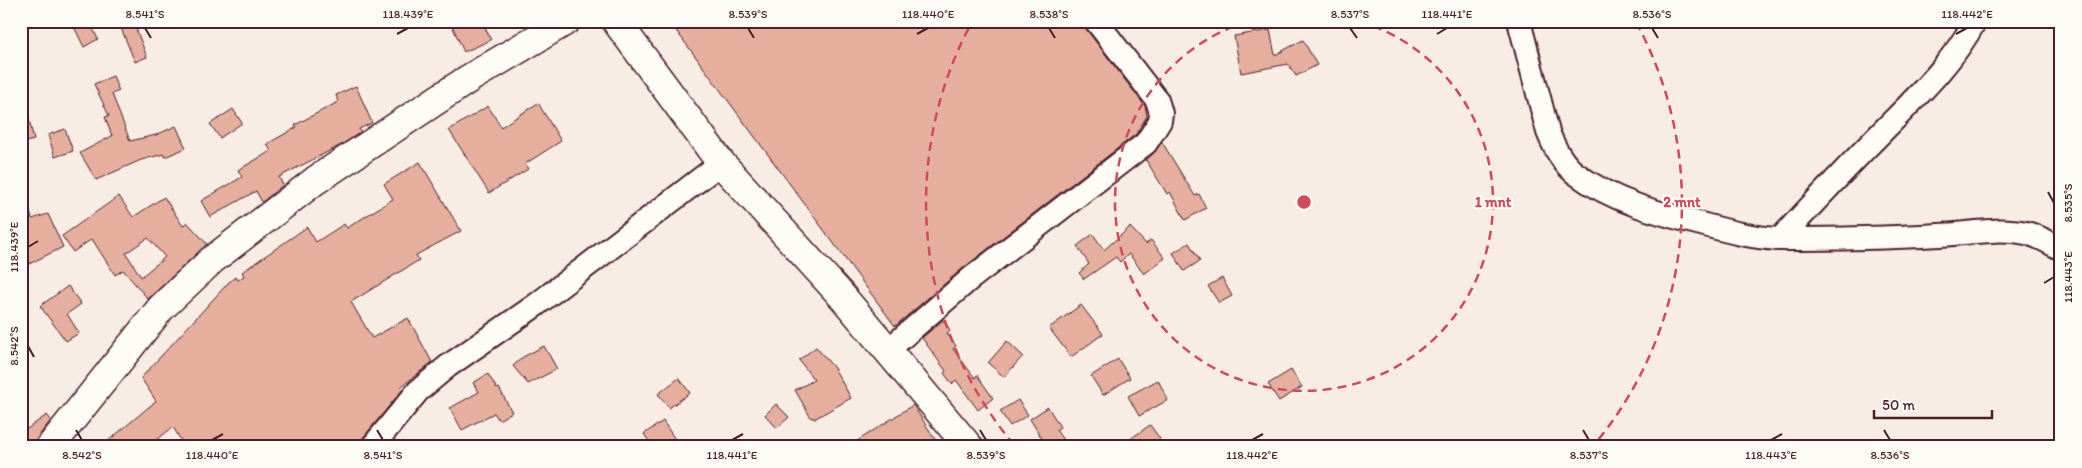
<svg xmlns="http://www.w3.org/2000/svg" width="2082" height="468" viewBox="0 0 2082 468" font-family="Itim,sans-serif">
	<rect width="100%" height="100%" fill="#f8ede5"/>
	<filter id="ink" filterUnits="userSpaceOnUse"><feTurbulence type="fractalNoise" baseFrequency=".02" numOctaves="2"/><feDisplacementMap in="SourceGraphic" scale="10" xChannelSelector="R" yChannelSelector="G"/><feConvolveMatrix kernelMatrix="1 2 1 2 8 2 1 2 1" color-interpolation-filters="sRGB"/></filter>
	<g filter="url(#ink)">
		<g fill="#e6af9d" stroke="#4a1f2b" fill-rule="evenodd">
			<polygon points="71,21 89,21 98,39 84,47"/>
			<polygon points="118,21 133,21 147,57 135,62"/>
			<polygon points="450,21 482,21 491,40 464,52"/>
			<polygon points="669,21 1083,21 1086,29 1145,106 1147,116 1136,134 962,269 895,326"/>
			<polygon points="1270,30 1275,55 1303,40 1317,65 1296,76 1288,64 1241,73 1234,36"/>
			<polygon points="113,76 119,91 112,94 130,141 156,135 176,126 186,148 165,157 164,154 141,160 96,180 80,153 112,136 105,117 109,116 94,84"/>
			<polygon points="356,86 372,123 359,129 361,132 341,145 279,177 283,185 262,202 256,191 210,217 201,201 242,177 238,170 271,151 267,144 297,127 295,125 338,102 336,95"/>
			<polygon points="538,103 561,141 525,164 528,169 489,193 449,130 488,106 501,127"/>
			<polygon points="21,106 26,106 34,140 21,143"/>
			<polygon points="233,109 242,123 220,138 210,124"/>
			<polygon points="65,129 73,151 55,157 48,135"/>
			<polygon points="1162,142 1195,196 1199,194 1206,208 1185,220 1170,192 1167,194 1146,160 1154,153"/>
			<polygon points="420,162 461,231 416,255 419,260 351,302 372,338 408,318 432,362 401,387 403,389 362,439 359,447 185,447 173,427 148,447 101,447 156,401 141,378 229,282 235,277 238,280 244,276 242,272 307,227 316,242 344,224 347,228 393,199 384,184"/>
			<polygon points="25,193 32,219 48,214 63,247 29,264 21,248 27,245 21,228 21,194"/>
			<path d="M119,196l14,21 31,-20 19,29 4,-4 20,22 -59,55 -25,-29 -8,5 -23,-36 -19,13 -11,-16zM148,238l17,19 -24,20 -15,-24z"/>
			<polygon points="1130,227 1146,244 1151,240 1165,258 1144,274 1129,254 1120,262 1116,257 1084,279 1079,273 1089,264 1077,246 1093,234 1104,250"/>
			<polygon points="1189,243 1200,261 1184,271 1173,253"/>
			<polygon points="1222,278 1232,296 1219,303 1208,286"/>
			<polygon points="68,286 81,304 67,314 79,333 66,341 40,306"/>
			<polygon points="1081,305 1103,334 1071,357 1049,328"/>
			<polygon points="943,320 950,330 947,333 956,346 953,349 975,378 977,375 993,398 978,410 956,380 952,384 944,373 946,371 922,338"/>
			<polygon points="1007,341 1023,356 1004,377 988,363"/>
			<polygon points="544,346 557,369 528,384 513,366 523,357"/>
			<polygon points="816,347 834,368 851,398 816,418 811,418 795,390 814,380 799,360"/>
			<polygon points="1118,359 1130,378 1103,395 1091,376"/>
			<polygon points="1291,370 1302,387 1279,401 1268,384"/>
			<polygon points="488,374 497,389 499,388 512,412 499,420 494,413 462,430 450,408 479,392 473,383"/>
			<polygon points="679,378 690,393 669,408 658,394"/>
			<polygon points="1158,380 1168,400 1139,416 1128,396"/>
			<polygon points="1018,400 1028,415 1010,426 1000,411"/>
			<polygon points="776,404 789,417 777,428 765,415"/>
			<polygon points="913,405 935,439 922,447 848,447"/>
			<polygon points="1048,407 1060,427 1056,430 1068,447 1047,447 1030,419"/>
			<polygon points="47,415 51,420 38,437 35,447 21,447 21,433"/>
			<polygon points="663,421 680,447 653,447 644,434"/>
			<polygon points="1150,425 1160,439 1149,447 1119,447"/>
		</g>
		<g fill="none" stroke-linecap="round" stroke-linejoin="round">
			<g stroke="#4a1f2b" stroke-width="26">
				<g id="minor">
					<path d="M1519,21l29,111c6,15 14,31 27,41 37,28 82,40 126,51 26,7 52,14 79,15 32,-34 64,-69 97,-102 35,-36 74,-71 98,-116"/>
					<path d="M1780,239c53,0 106,-1 159,-4 29,-1 58,-8 87,-2 13,3 24,10 35,16"/>
					<polyline points="888,350 970,279 1146,143 1160,121 1161,113 1157,100 1096,21"/>
					<polyline points="372,447 418,391 448,366 536,305 721,163"/>
				</g>
			</g>
			<g stroke="#4a1f2b" stroke-width="31">
				<polyline id="major" points="50,447 161,308 212,260 316,180 470,78 566,21"/>
			</g>
			<g stroke="#4a1f2b" stroke-width="31">
				<polyline id="highway" points="616,21 721,163 841,295 969,447"/>
			</g>
			<use href="#minor" stroke="#fdfcf7" stroke-width="22"/>
			<use href="#major" stroke="#fdfcf7" stroke-width="28"/>
			<use href="#highway" stroke="#fdfcf7" stroke-width="28"/>
		</g>
	</g>
	<path fill="none" stroke="#4a1f2b" stroke-width="2" d="M145,28l6,10M748,28l6,10M1049,28l6,10M1350,28l7,10M1652,28l6,10M397,34l11,-6M917,34l11,-6M1437,34l10,-6M1956,34l11,-6M2048,192l6,11M28,247l10,-6M2044,283l10,-6M28,346l6,11M76,430l6,10M377,430l6,10M980,430l6,10M1583,430l6,10M1884,430l6,10M212,440l11,-6M732,440l11,-6M1252,440l11,-6M1771,440l11,-6"/>
	<g fill="none" stroke="#d1495b" stroke-width="2.5" stroke-dasharray="9 6">
		<path d="M1359 21A189 189 0 1 1 1249 21"/>
		<path d="M1014 445A378 378 0 0 1 972 22M1636 22A378 378 0 0 1 1594 445"/>
	</g>
	<circle cx="1304" cy="202" r="8" fill="#d1495b" stroke="#fdfcf7" stroke-width="2.5"/>
	<g font-size="15" text-anchor="middle" font-weight="bold" fill="#d1495b" stroke="#fdfcf7" stroke-width="4.5" stroke-linejoin="round" paint-order="stroke">
		<text x="1493" y="207">1 mnt</text>
		<text x="1682" y="207">2 mnt</text>
	</g>
	<rect width="2082" height="468" fill="none" stroke="#fdfcf7" stroke-width="55"/>
	<path d="M1874 410v8h118v-8" fill="none" stroke="#4a1f2b" stroke-width="2.5"/>
	<text x="1882" y="410" font-size="15" fill="#4a1f2b" stroke="#fdfcf7" stroke-width="4" paint-order="stroke">50 m</text>
	<rect x="28" y="28" width="2026" height="412" fill="none" stroke="#4a1f2b" stroke-width="2"/>
	<g font-size="12" text-anchor="middle" fill="#4a1f2b">
		<text x="145" y="18">8.541°S</text>
		<text x="408" y="18">118.439°E</text>
		<text x="748" y="18">8.539°S</text>
		<text x="928" y="18">118.440°E</text>
		<text x="1049" y="18">8.538°S</text>
		<text x="1350" y="18">8.537°S</text>
		<text x="1447" y="18">118.441°E</text>
		<text x="1652" y="18">8.536°S</text>
		<text x="1967" y="18">118.442°E</text>
		<text transform="translate(2068 203) rotate(-90)" y="4">8.535°S</text>
		<text transform="translate(14 247) rotate(-90)" y="4">118.439°E</text>
		<text transform="translate(2068 277) rotate(-90)" y="4">118.443°E</text>
		<text transform="translate(14 346) rotate(-90)" y="4">8.542°S</text>
		<text x="82" y="459">8.542°S</text>
		<text x="212" y="459">118.440°E</text>
		<text x="383" y="459">8.541°S</text>
		<text x="732" y="459">118.441°E</text>
		<text x="986" y="459">8.539°S</text>
		<text x="1252" y="459">118.442°E</text>
		<text x="1589" y="459">8.537°S</text>
		<text x="1771" y="459">118.443°E</text>
		<text x="1890" y="459">8.536°S</text>
	</g>
</svg>
